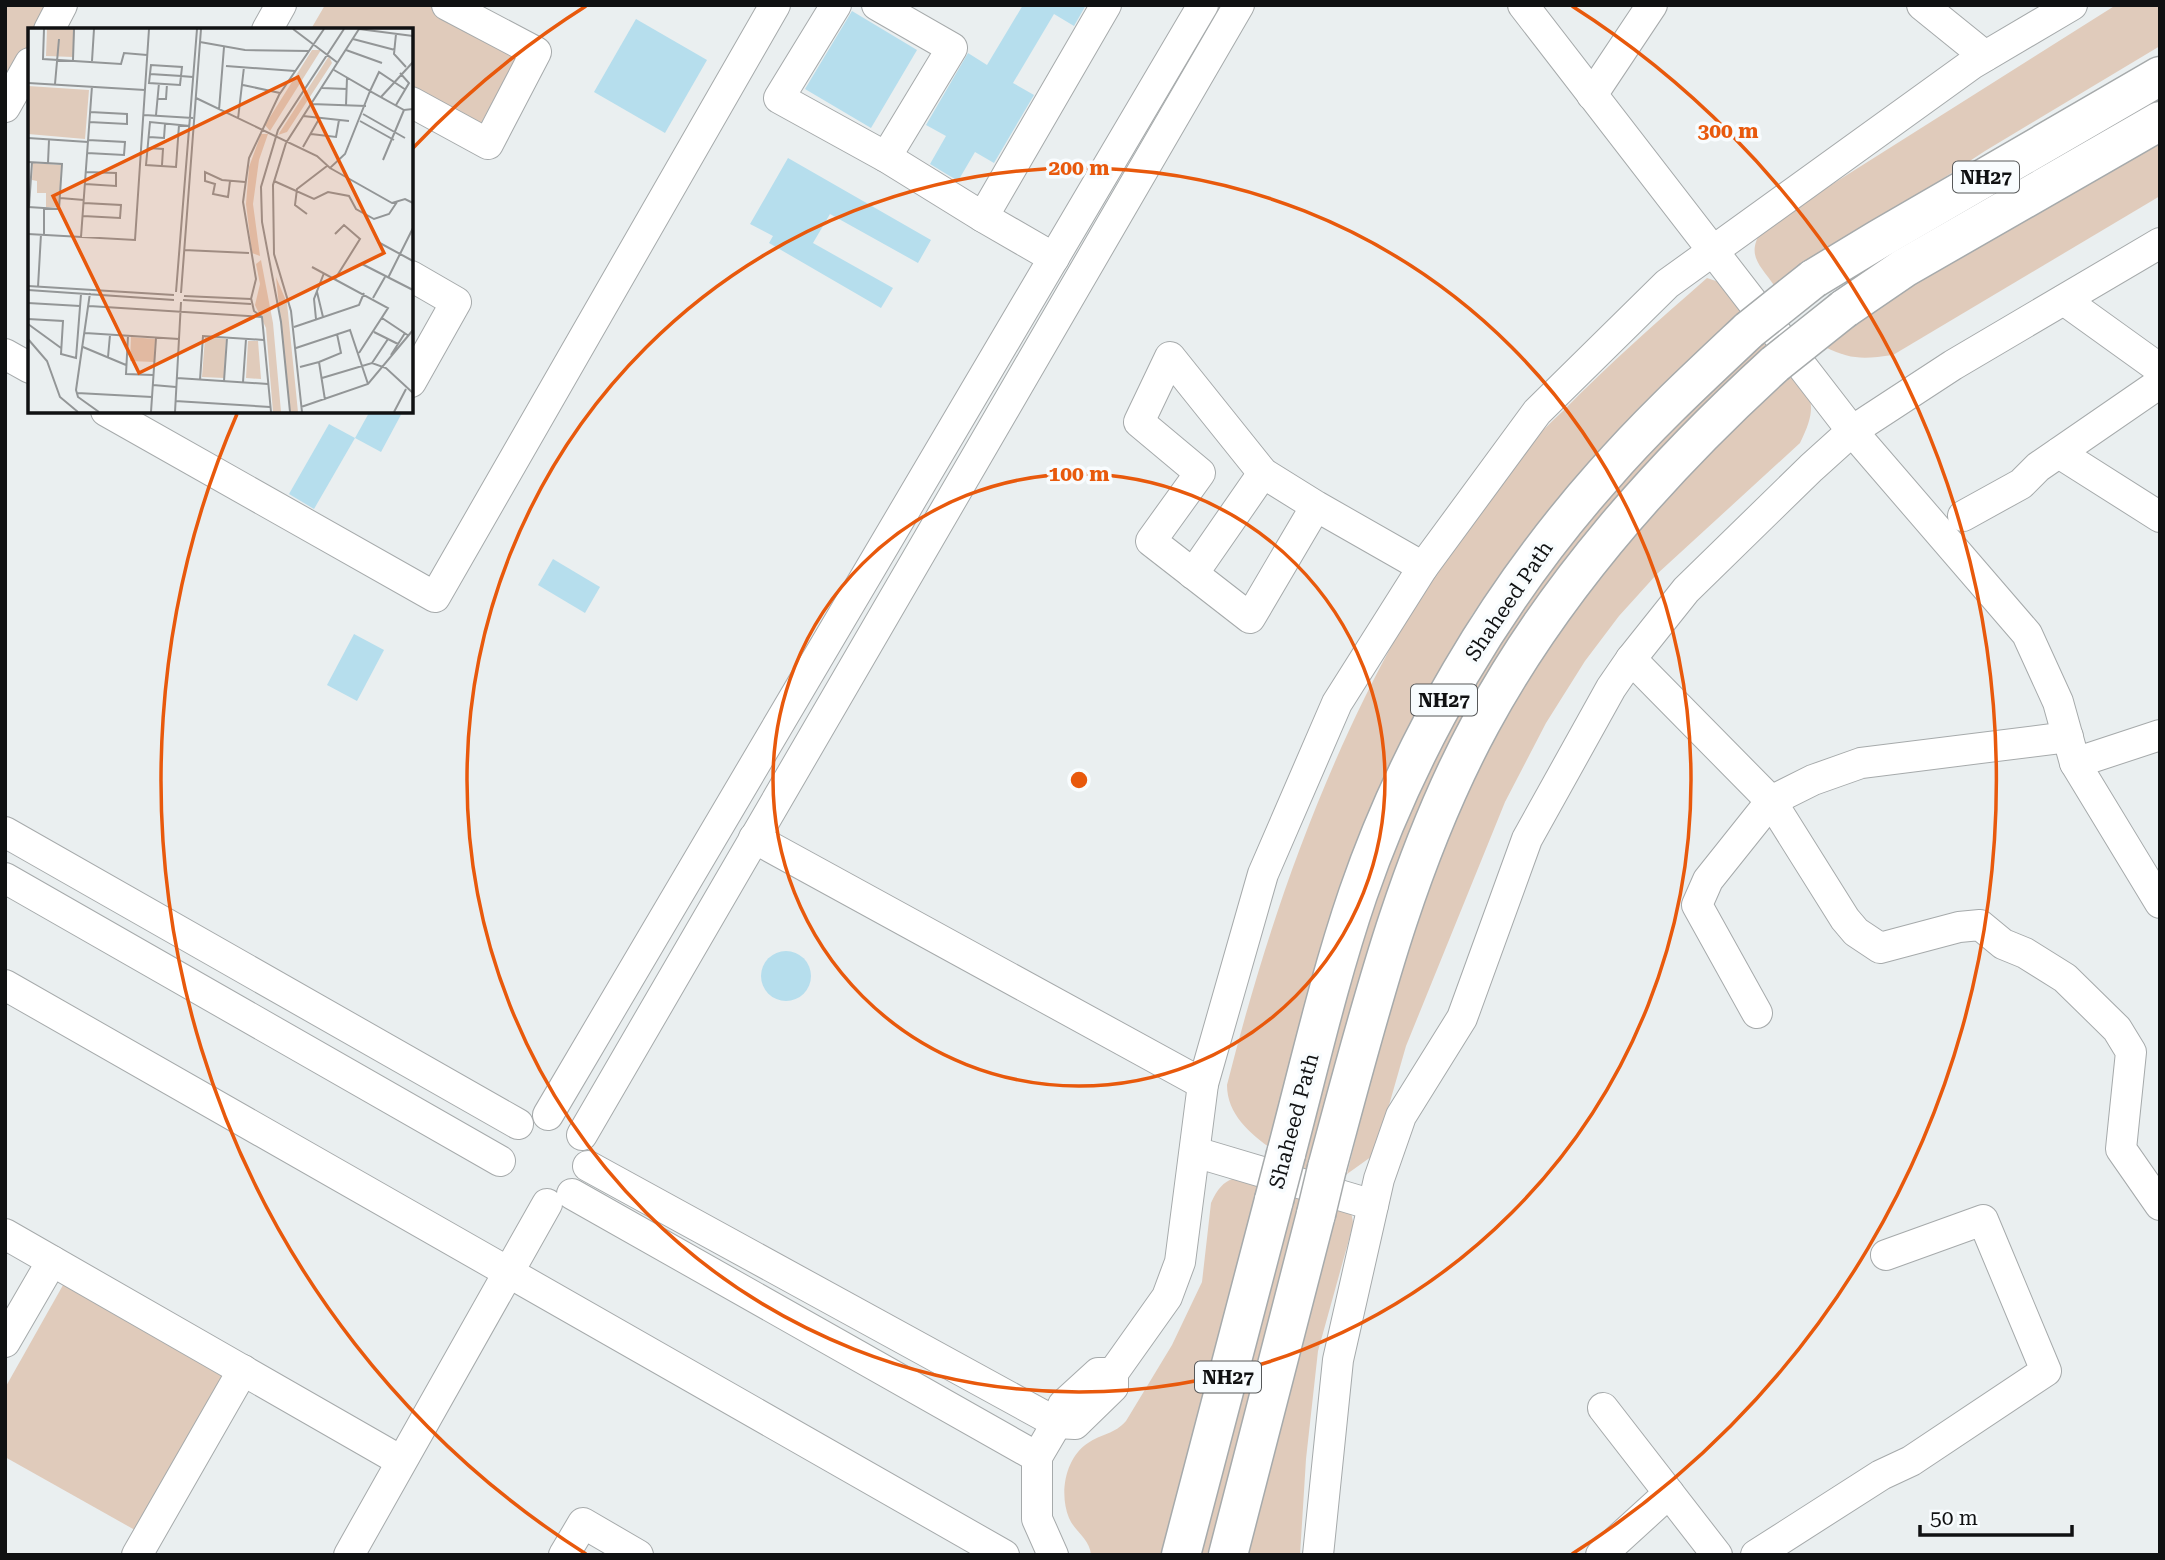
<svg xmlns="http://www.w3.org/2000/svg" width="2165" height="1560" viewBox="0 0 2165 1560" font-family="'Roboto Serif',serif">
	<rect width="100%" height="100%" fill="#eaeff0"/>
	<g fill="#e0cbbb">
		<polygon points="5,5 54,5 40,30 30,30 30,48 5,91"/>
		<polygon points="325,5 444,5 523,48 481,123 411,85 411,30 313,30 311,29"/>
		<path d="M2116,5h44v41l-175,105 -209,137c-17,-25 -31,-32 -13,-60z"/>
		<path d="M2160,132v64l-267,159c-29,4 -42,5 -68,-8l44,-36z"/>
		<path d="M1707,278l12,4 33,25 -232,242 -48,66 -22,43 -178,491c-22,-15 -45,-35 -45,-64 55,-218 138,-434 278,-613 17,-22 38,-42 58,-61 46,-47 95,-90 144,-133z"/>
		<polygon points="1760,339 1770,350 1462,732 1207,1555 1192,1555 1363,908 1490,645 1616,480"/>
		<path d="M1795,371c21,28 20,41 5,72l-143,131 -38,42 -34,45 -39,62 -41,79 -99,244 -31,108 -28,20c29,-115 54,-232 101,-341 44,-101 104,-199 172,-285 21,-26 40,-56 63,-79 35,-35 75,-66 112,-98z"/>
		<path d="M1265,1176l-102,379h-72c-1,-16 -16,-23 -22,-37 -10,-24 -4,-60 19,-75 13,-9 27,-9 38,-22l46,-76 30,-63 9,-79c13,-29 26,-26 54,-27z"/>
		<path d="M1337,1197c10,9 16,14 16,28l-35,126 -12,108 -6,96h-64z"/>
		<polygon points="67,1278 233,1374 142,1534 5,1457 5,1388"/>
	</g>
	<g fill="#b6deed">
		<polygon points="1023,5 1086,5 1074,26 1054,14 1013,83 1034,95 994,163 975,152 958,181 930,164 946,136 926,125 968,53 987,65"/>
		<polygon points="852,11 917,50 871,128 805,89"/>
		<polygon points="636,19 707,60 665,133 594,92"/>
		<polygon points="788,158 931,240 918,263 830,214 813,243 893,288 881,308 769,243 773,236 750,224"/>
		<polygon points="370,411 403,411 381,452 355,438"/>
		<polygon points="329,424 355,438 314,509 289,494"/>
		<polygon points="553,559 600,587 585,613 538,585"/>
		<polygon points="354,634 384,650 357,701 327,685"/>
		<circle cx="786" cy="976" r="25"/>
	</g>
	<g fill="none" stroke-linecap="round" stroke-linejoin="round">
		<g stroke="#a6aaab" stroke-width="32">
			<g id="minor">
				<polyline points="836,5 779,98 886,157 983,217 1106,5"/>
				<polyline points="877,5 952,48 886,157"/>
				<polyline points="1523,5 1852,431 2027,634 2058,702 2075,763 2160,735"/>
				<polyline points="1922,5 1985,56"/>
				<polyline points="49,30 62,5"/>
				<polyline points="267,30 281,5"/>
				<polyline points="1592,95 1652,5"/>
				<polyline points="411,102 488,144 536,52 447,5"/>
				<polyline points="5,107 30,63"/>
				<polyline points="983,217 1054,258"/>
				<polyline points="411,276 456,302 411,382"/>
				<polyline points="2064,300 2160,369"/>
				<polyline points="5,354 30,368"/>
				<polyline points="106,411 435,597 775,5"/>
				<polyline points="2059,453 2160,517"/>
				<polyline points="1316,506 1250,618 1151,541 1200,473 1139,422 1170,357 1263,473 1316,506 1423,567"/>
				<polyline points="1963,516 2021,484 2038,467 2160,383"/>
				<polyline points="1193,574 1263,473"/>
				<polyline points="1631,659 1771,801 1845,919 1856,932 1880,948 1959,927 1980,925 2003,944 2025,953 2065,978 2117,1029 2131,1052 2121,1149 2160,1205"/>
				<polyline points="2075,763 2160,903"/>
				<polyline points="5,832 518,1124"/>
				<polyline points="754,838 1203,1084"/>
				<polyline points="5,878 500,1161"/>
				<polyline points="5,985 1004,1555"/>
				<polyline points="1757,1013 1697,905 1708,880 1771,801 1813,780 1861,763 2068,737"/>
				<polyline points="548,1115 1203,5"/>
				<polyline points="582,1135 1239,5"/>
				<polyline points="1195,1152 1373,1205"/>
				<polyline points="588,1166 1057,1423 1075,1424 1113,1387 1113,1373 1167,1297 1180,1262 1203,1084 1263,874 1337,703 1423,567 1537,412 1667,284 1972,64 2072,5"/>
				<polyline points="572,1194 1037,1457"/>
				<polyline points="5,1234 401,1461"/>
				<polyline points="5,1342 52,1261"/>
				<polyline points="1603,1408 1717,1555"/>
				<polyline points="137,1555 243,1370"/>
				<polyline points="349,1555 547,1204"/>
				<polyline points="564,1555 583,1523 638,1555"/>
				<polyline points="1053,1555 1037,1519 1037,1457 1057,1423 1063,1405 1098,1373 1113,1373"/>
				<polyline points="1318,1555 1338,1360 1379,1179 1401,1116 1462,1018 1527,839 1611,688 1631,659 1686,590 1811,468 1852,431 1953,365 2160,243"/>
				<polyline points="1601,1555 1669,1493"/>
				<polyline points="1756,1555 1881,1475 1911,1461 2046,1371 1983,1220 1886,1255"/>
			</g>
		</g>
		<g stroke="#a6aaab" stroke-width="41">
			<g id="highway">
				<polyline points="1813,279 1879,239 2160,76"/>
				<polyline points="1844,309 1904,268 2160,121"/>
				<path d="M1286,1154c23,-87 43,-175 72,-260 52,-151 139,-299 245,-418 45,-52 96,-99 146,-146"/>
				<path d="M1327,1168c41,-151 79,-307 154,-445 74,-137 180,-255 294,-359"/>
				<polyline points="1181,1555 1274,1200"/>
				<polyline points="1228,1555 1316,1214"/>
			</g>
		</g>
		<use href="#minor" stroke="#fff" stroke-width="30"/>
		<use href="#highway" stroke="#fff" stroke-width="38"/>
		<g stroke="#a6aaab" stroke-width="41" stroke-linecap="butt">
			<g id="highway-bridge">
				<polyline points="1749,330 1813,279"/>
				<polyline points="1775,364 1844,309"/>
				<polyline points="1274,1200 1286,1154"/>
				<polyline points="1316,1214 1327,1168"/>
			</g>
		</g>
		<use href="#highway-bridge" stroke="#fff" stroke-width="38"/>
	</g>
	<g fill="none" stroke="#e8590c" stroke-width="3.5">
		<circle cx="1079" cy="780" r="306"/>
		<circle cx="1079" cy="780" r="612"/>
		<path d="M586 1554A918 918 0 0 1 237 414M413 148A918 918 0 0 1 586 6M1572 6A918 918 0 0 1 1572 1554"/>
	</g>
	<g text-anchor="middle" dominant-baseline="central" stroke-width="7" stroke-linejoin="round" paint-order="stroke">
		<g fill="#f8fcfe" stroke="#565859" stroke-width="2">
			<rect x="1953" y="161.5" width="66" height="31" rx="5"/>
			<rect x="1411" y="684.5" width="66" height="31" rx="5"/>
			<rect x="1195" y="1361.5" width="66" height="31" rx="5"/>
		</g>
		<g font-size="19" font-weight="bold" fill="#101112">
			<text x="1986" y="177">NH27</text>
			<text x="1444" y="700">NH27</text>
			<text x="1228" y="1377">NH27</text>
		</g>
		<g font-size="21" fill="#101112" stroke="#f8fcfe">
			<text transform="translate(1509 601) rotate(-56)">Shaheed Path</text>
			<text transform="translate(1294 1121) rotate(-75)">Shaheed Path</text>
		</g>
	</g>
	<g transform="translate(28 28)">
		<rect width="385" height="385" fill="#eaeff0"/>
		<path d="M19,1h28l-2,28 -27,-1zM284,22h9l-51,81 -5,-6zM301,28l3,7 -45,69 -9,3zM0,58l61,4 -4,49 -57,-5zM233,106h7l-9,26 -6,44 7,52 -8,-3 -6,-49 3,-37zM5,135l28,2 -2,42h-13v-14h-9v-12l-5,-1zM233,232l12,63 8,89h-8l-7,-84 -11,-23 5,-21 -4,-20zM248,249l11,26 11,109h-8zM103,309l24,2 -1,23 -24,-1zM177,309l21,2 -2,39 -22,-1zM220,313h10l3,38 -15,-1z" fill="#e0cbbb"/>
		<path fill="none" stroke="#939697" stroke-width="2" d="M16,1l-1,30 78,5 3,-11 23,2M265,1l45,34M331,1l54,7M368,6l-2,20 12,13M325,11l42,11M172,14l45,8 64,1M318,22l36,13M45,32l1,-31M64,33l2,-32M198,38l69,5M122,46l31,2 -1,9 -31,-2 2,-18 31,2 -1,9 12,1M0,55l117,7M27,56l4,-45M215,57l37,8M294,60l25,1M378,62l-27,-18 -9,19 34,19 9,-1M353,69l32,-35M168,70l121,58 13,12 15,-14 25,-63 -36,-21M130,71h8l1,-15M283,76l55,2M318,77l1,-27M368,77l13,-22 -9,-10M191,82l5,-63M335,86l42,24M116,87l49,3M128,87l3,-32M275,88l46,5M210,91l6,-52M332,93l34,19M61,94l38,2v-10l-37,-2M151,97l-3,42 -30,-2 4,-43 40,4M283,106l25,3 3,-17M121,109l15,1 1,-14M0,110l60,4M275,119l16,-28M120,120l15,1 -1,16M59,125l37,2 1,-13 -37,-2M355,132l21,-50M0,134l34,2 -3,45 -31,-2M20,135l1,-23M302,140l62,35 13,-4 8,4M202,153l-2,16 -15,-3 2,-10 -10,-3v-9l17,8 23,2M246,153l40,18 14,-7 21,4 7,13 18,10 15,-5 8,-12M57,156l31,2v-13l-30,-1M32,170l24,2M1,179l3,-45M279,186l-12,-9 2,-16 30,-23M55,188l37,2 1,-13 -37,-2M0,206l107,6 14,-211M16,206v-26M53,209l11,-151M350,214l35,19M156,222l65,3M334,236l51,26M284,239l76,41 -29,45M360,250l25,-50M307,251l25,-40 -16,-14 -9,9M0,258l146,9M10,259l3,-53M0,262l146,10M148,264l21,-263M289,264l6,25M62,265l-14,97 2,7 21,15M153,265l20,-264M156,268l67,3M223,270l3,13 8,6 9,95M345,270l12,-21M223,271l5,-20 -13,-77 6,-44 30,-63 45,-66M155,272l68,4M0,275l52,3M61,278l173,11M354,290l27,18M0,291l35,2 -2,33 15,4 5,-64M288,291l-2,-20 10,-26M0,296l33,24M266,299l65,-22 5,-12M346,304l24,12M57,305l94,6M100,308l-2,38 27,1M0,311l19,22 13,36 18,15M55,319l43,18M268,320l54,-18 18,54M363,327l14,-22M80,329l2,-22M291,334l22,-9 -4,-19M344,335l16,-24M272,339l19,-5 6,38M149,350l91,6M294,350l50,-15 14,5 27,25M172,352l3,-44 61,4M196,353l3,-43M215,354l3,-43M125,357l23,2M49,365l75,4M147,373l95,6M273,379l67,-23 45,-54M123,384l5,-74M147,384l6,-110M262,384l-9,-90 -19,-100 -1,-35 17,-57 66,-101M274,384l-11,-101 -17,-57 -1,-69 13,-42 73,-114M366,384l12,-23"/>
		<path fill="#e8590c" fill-opacity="0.15" stroke="#e8590c" stroke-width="3.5" d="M270,49l86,176 -245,120 -86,-177z"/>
		<rect width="385" height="385" fill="none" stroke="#101112" stroke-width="3.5"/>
	</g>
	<circle cx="1079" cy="780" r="10" fill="#e8590c" stroke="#f8fcfe" stroke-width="3.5"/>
	<g font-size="21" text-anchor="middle" font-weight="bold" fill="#e8590c" stroke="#f8fcfe" stroke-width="7" stroke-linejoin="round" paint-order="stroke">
		<text x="1728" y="138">300 m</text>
		<text x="1079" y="175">200 m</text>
		<text x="1079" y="481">100 m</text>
	</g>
	<rect width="2165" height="1560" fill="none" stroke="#101112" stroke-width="14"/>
	<path d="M1920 1525v10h152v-10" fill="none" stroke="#101112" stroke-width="3.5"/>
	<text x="1930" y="1525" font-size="21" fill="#101112" stroke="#f8fcfe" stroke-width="5" paint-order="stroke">50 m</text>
</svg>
